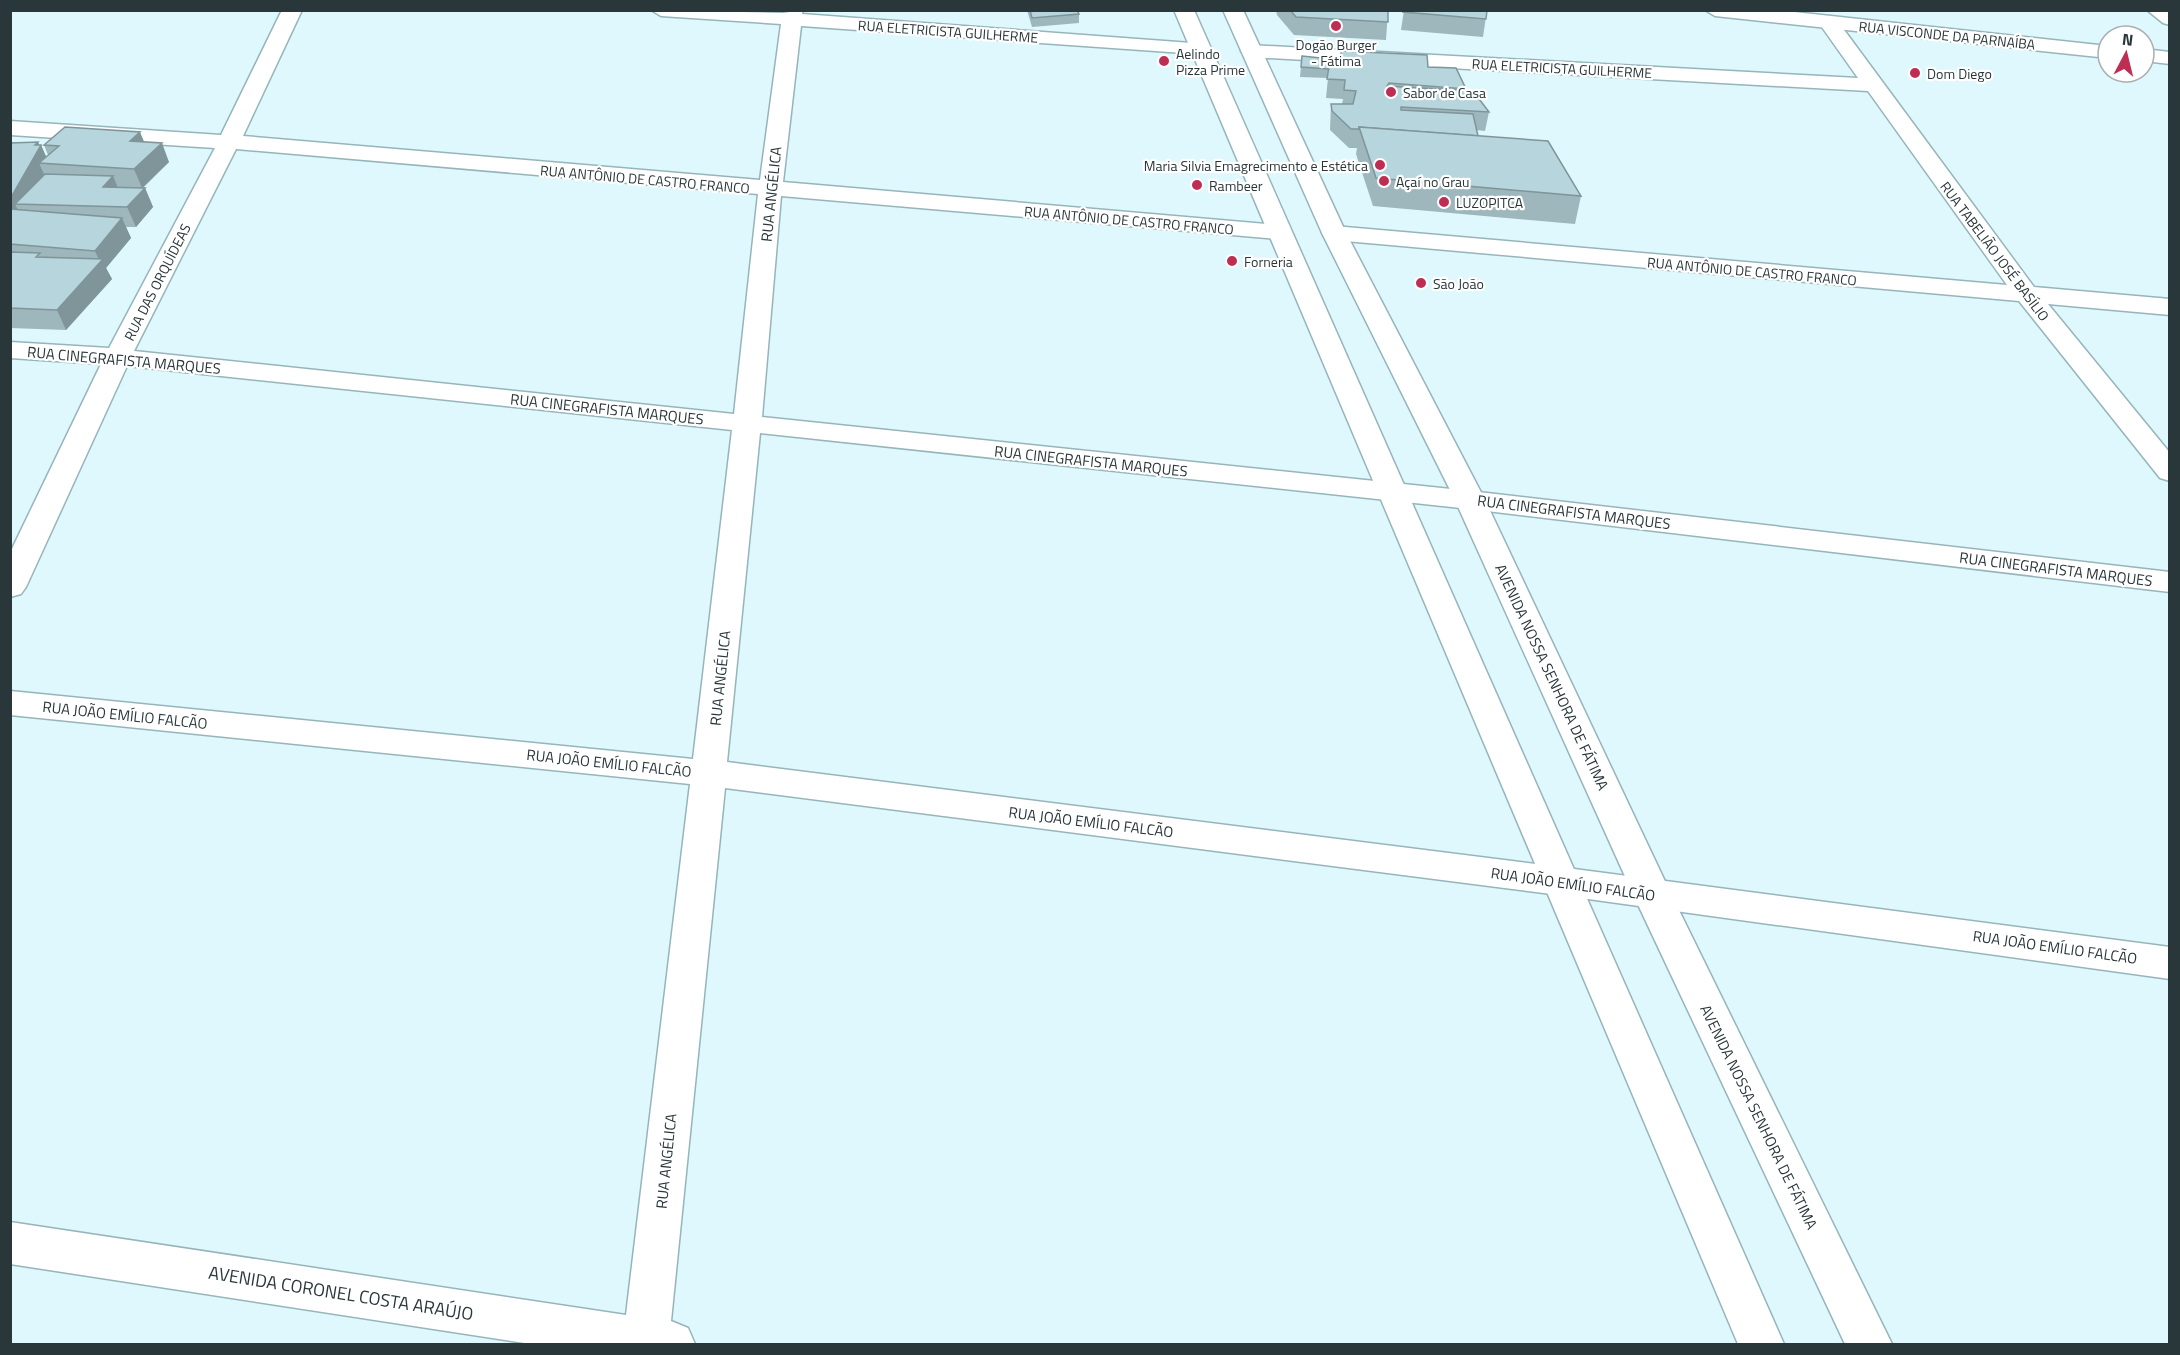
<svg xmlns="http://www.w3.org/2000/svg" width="2180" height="1355" viewBox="0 0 2180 1355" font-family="'Titillium Web',sans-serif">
	<rect width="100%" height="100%" fill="#def8fd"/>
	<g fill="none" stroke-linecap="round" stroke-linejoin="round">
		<g stroke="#96b5bb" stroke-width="3">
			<g id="minor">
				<path d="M282,10h20l-59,126 517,44 21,-156 -120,-8 -10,-6 132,3 20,-3 -1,4 403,30 3,4 -3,4 -7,2 -397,-28 -18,156 496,43 9,2 3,5 -3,5 -9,2 -498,-43 -19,221 708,74 700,81v20l-700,-83 -710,-76 -33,329 832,105 611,80v32l-611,-84 -834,-107 -54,533 17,7 7,16h-164l-521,-80v-42l616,93 64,-531 -680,-69v-24l683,68 39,-329 -605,-64 -101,221 -5,7 -11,3v-44l91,-189 -91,-6v-16l99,6 106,-200 -205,-13v-14l211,14zM236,149l522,45 -24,220 -600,-63z"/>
				<polygon points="2147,10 2170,10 2170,25 2163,23"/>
				<polygon points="1829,17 1836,19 2034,287 2170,299 2170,315 2048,304 2170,453 2170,481 2160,478 2019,301 1334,240 1325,238 1322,233 1325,228 1334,226 2007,285 1868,91 1251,57 1244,55 1241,51 1244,47 1251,45 1858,78 1819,23 1822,19"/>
			</g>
		</g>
		<g stroke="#96b5bb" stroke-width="3">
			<g id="secondary">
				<polygon points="1174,10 1194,10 1784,1344 1738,1344"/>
				<polygon points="1223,10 1243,10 1346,233 1485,500 1671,894 1892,1344 1845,1344 1633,894 1455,500 1322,233"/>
				<polygon points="1705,10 1776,10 2108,46 2108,58 1715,16"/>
				<polygon points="2144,49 2170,52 2170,64 2144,61"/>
			</g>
		</g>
		<use href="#minor" fill="#fff" fill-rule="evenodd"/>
		<use href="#secondary" fill="#fff" fill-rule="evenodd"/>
	</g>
	<g fill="#9db7bd">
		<polygon points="1027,10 1077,10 1079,14 1079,23 1032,27"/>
		<polygon points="1276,10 1388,10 1386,40 1294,35 1277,15"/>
		<polygon points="1404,10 1487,10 1483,37 1401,30"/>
		<polygon points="1341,51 1428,67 1466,89 1466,90 1489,112 1485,131 1476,130 1478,136 1581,196 1575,224 1373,206 1356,154 1357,148 1349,148 1330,130 1331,104 1342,104 1343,99 1326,98 1328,78 1300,77 1302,56 1340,60"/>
		<polygon points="38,142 39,145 41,145 46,157 48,155 44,145 145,142 169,162 143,188 145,188 153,207 136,227 126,227 131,238 106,268 112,279 66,330 10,328 10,143"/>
	</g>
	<g fill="#7f959a">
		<polygon points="140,132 148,151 130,141"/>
		<polygon points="38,142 40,147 41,145 49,163 39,163 44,174 27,205 15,204 21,217 10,215 10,199 35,145"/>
		<polygon points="162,143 169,162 142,188 134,169"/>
		<polygon points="113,176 121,195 103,187"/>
		<polygon points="145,188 153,207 136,227 127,207"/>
		<polygon points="122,218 131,238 106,268 112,279 66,330 57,310 100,262 95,251"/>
	</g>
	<g fill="#b6d5dc" stroke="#7f959a" stroke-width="1.5">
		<polygon points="1030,10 1077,10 1079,14 1032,18"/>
		<polygon points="1290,10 1388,10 1388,22 1296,17"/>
		<polygon points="1404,10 1487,10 1486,19 1403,12"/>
		<polygon points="1341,51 1427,55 1428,67 1456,68 1466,89 1389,83 1387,86 1473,91 1489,112 1401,107 1401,110 1473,114 1478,136 1359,127 1359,129 1351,129 1332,111 1331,104 1353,104 1356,91 1344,90 1345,80 1327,79 1330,60 1341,60"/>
		<polygon points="1302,56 1340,60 1330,60 1329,69 1301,67"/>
		<polygon points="65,127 140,132 130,141 162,143 134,169 39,163 59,146 44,145"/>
		<polygon points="1359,127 1548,141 1581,196 1376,178"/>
		<polygon points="38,142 35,145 41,145 10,199 10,143"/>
		<polygon points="45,174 113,176 103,187 145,188 127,207 15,204"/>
		<polygon points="10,209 122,218 95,251 10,244"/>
		<polygon points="10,252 40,253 36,257 103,259 57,310 10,308"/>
	</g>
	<g fill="#be2e53" stroke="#fff" stroke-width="2">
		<circle cx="1336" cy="26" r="6"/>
		<circle cx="1164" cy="61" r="6"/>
		<circle cx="1915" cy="73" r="6"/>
		<circle cx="1391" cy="92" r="6"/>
		<circle cx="1380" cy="165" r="6"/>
		<circle cx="1384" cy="181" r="6"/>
		<circle cx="1197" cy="185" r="6"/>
		<circle cx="1444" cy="202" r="6"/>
		<circle cx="1232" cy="261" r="6"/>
		<circle cx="1421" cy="283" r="6"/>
	</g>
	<g text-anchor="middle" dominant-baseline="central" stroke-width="4.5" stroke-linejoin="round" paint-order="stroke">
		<g font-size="14" fill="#2a373a" stroke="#fff">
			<text transform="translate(948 31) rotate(4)">RUA ELETRICISTA GUILHERME</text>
			<text transform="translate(1947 35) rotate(6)">RUA VISCONDE DA PARNAÍBA</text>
			<text transform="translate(1562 68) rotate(3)">RUA ELETRICISTA GUILHERME</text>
			<text transform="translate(645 179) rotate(5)">RUA ANTÔNIO DE CASTRO FRANCO</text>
			<text transform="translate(1129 220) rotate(5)">RUA ANTÔNIO DE CASTRO FRANCO</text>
			<text transform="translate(1995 251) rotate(53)">RUA TABELIÃO JOSÉ BASÍLIO</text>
			<text transform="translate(1752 271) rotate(5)">RUA ANTÔNIO DE CASTRO FRANCO</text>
			<text transform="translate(157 282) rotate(-63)">RUA DAS ORQUÍDEAS</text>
		</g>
		<g font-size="14" fill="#2a373a" stroke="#fff" text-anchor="start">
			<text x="1336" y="44" text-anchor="middle">Dogão Burger<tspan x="1336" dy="16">- Fátima</tspan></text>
			<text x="1176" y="53">Aelindo<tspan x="1176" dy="16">Pizza Prime</tspan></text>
			<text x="1927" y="73">Dom Diego</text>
			<text x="1403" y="92">Sabor de Casa</text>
			<text x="1368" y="165" text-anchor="end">Maria Silvia Emagrecimento e Estética</text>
			<text x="1396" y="181">Açaí no Grau</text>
			<text x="1209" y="185">Rambeer</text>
			<text x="1456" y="202">LUZOPITCA</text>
			<text x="1244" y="261">Forneria</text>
			<text x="1433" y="283">São João</text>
		</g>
		<g font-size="15" fill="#2a373a" stroke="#fff">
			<text transform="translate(771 194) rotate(-84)">RUA ANGÉLICA</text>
			<text transform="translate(124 360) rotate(5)">RUA CINEGRAFISTA MARQUES</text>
			<text transform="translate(607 409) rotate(6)">RUA CINEGRAFISTA MARQUES</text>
			<text transform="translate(1091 461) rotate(6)">RUA CINEGRAFISTA MARQUES</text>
			<text transform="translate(1574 512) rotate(7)">RUA CINEGRAFISTA MARQUES</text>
			<text transform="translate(2056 569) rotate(7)">RUA CINEGRAFISTA MARQUES</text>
			<text transform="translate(1552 677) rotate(65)">AVENIDA NOSSA SENHORA DE FÁTIMA</text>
			<text transform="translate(720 678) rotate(-84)">RUA ANGÉLICA</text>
			<text transform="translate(125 715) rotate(6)">RUA JOÃO EMÍLIO FALCÃO</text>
			<text transform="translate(609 763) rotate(6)">RUA JOÃO EMÍLIO FALCÃO</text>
			<text transform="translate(1091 822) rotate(7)">RUA JOÃO EMÍLIO FALCÃO</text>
			<text transform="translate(1573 884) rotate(8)">RUA JOÃO EMÍLIO FALCÃO</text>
			<text transform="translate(2055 947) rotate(8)">RUA JOÃO EMÍLIO FALCÃO</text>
			<text transform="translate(1759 1117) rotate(64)">AVENIDA NOSSA SENHORA DE FÁTIMA</text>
			<text transform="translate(666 1161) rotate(-84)">RUA ANGÉLICA</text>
		</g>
		<g font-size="18" fill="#2a373a" stroke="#fff">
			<text transform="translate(341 1293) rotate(9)">AVENIDA CORONEL COSTA ARAÚJO</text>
		</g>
	</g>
	<rect width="2180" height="1355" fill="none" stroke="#2a373a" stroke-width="24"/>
	<g transform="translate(2126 54) rotate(7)"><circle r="28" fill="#ffffff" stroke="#aaafb0" stroke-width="1.5"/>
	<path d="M0-4.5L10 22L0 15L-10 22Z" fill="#be2e53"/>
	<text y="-9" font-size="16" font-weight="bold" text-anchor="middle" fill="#2a373a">N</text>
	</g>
</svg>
